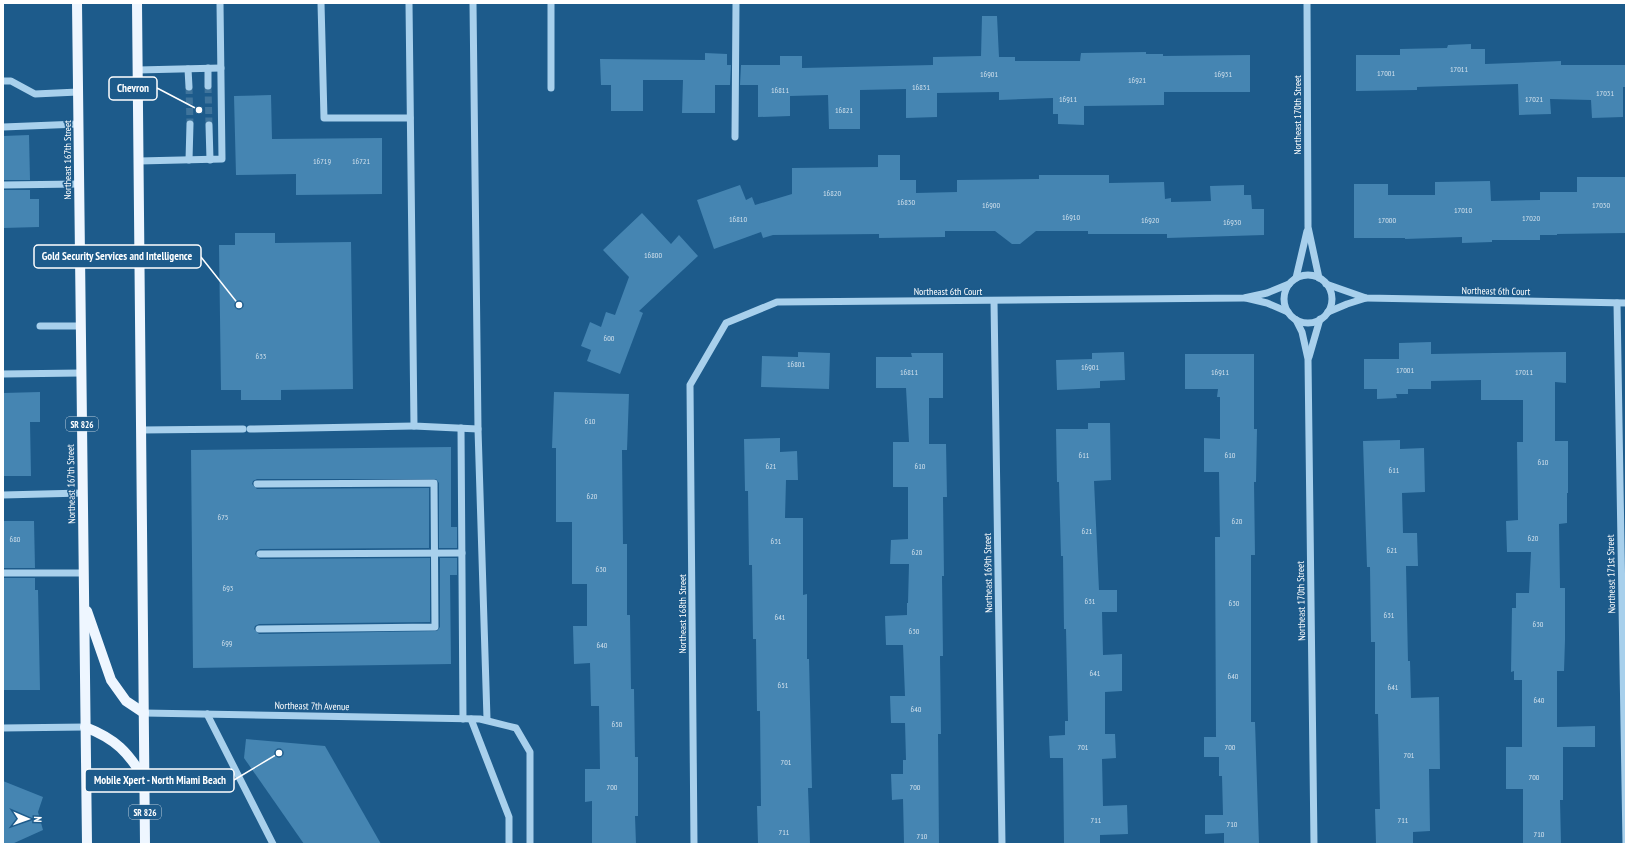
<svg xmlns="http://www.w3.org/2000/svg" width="1629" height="847" viewBox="0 0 1629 847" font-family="'PT Sans Narrow',sans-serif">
	<rect width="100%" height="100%" fill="#1d5b8b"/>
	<g fill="#4585b2">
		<polygon points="982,16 997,16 999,57 1015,57 1015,61 1080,61 1081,53 1146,52 1146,54 1163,54 1163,56 1250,55 1250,92 1164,92 1164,105 1084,106 1084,125 1058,124 1058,114 1053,114 1053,98 999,100 999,92 937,93 937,117 906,118 906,89 860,90 860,129 829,129 828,95 790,96 790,116 758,117 758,85 740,85 741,65 780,65 780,56 802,56 802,68 933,65 933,57 981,56"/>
		<polygon points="1471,44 1471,49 1485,49 1485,64 1561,61 1561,65 1626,65 1626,87 1623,87 1623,117 1592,118 1591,100 1550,99 1551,114 1519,115 1518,84 1417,87 1417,90 1356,91 1356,55 1400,55 1400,49 1447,48 1448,45"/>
		<polygon points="705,53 727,54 727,65 731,65 730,85 715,85 715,113 682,113 683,80 643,80 643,111 611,111 611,85 601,85 600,59 705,60"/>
		<polygon points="271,95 272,139 382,138 382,194 296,195 296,174 236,175 234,96"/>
		<polygon points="29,135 30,180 3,180 3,136"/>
		<polygon points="878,155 900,155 900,180 916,180 916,193 957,192 957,180 1039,179 1039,175 1109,175 1109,183 1164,182 1165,199 1171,198 1171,202 1211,201 1210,186 1244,185 1244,195 1251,195 1252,209 1264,209 1264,235 1167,238 1167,234 1088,234 1088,231 1036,231 1020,244 1012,244 995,231 945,231 945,237 879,238 879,234 773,235 763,238 761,232 714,249 697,200 740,185 746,200 752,197 755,205 792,194 792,168 878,167"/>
		<polygon points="1577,177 1626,177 1626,233 1557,234 1557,235 1540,235 1540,240 1492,240 1492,242 1462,243 1462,237 1405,239 1405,238 1354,238 1354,184 1388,184 1388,195 1435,195 1435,182 1490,181 1491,201 1540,200 1540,192 1577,192"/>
		<polygon points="3,190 30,190 30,199 39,199 39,227 3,228"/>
		<polygon points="642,213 671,244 679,235 698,256 639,311 643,313 620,374 587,361 591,350 581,346 590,322 601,327 606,312 615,315 629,277 603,250"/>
		<polygon points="235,233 275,233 275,243 351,242 353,389 281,390 281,400 241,400 241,390 221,390 219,245 235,245"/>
		<polygon points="1431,342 1431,354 1566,352 1566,383 1555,382 1555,441 1568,441 1568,493 1567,493 1567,523 1559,524 1560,588 1565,588 1565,640 1564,671 1557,671 1557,727 1595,726 1595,747 1563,747 1563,800 1560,800 1561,844 1523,844 1523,789 1506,789 1506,747 1522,747 1522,680 1514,680 1514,671 1511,672 1512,608 1516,608 1516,593 1529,593 1531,552 1507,552 1506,521 1518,520 1517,442 1523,442 1523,400 1481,400 1481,380 1431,381 1431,389 1408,389 1408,394 1396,394 1397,398 1377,399 1377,389 1364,389 1364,359 1399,359 1399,343"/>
		<polygon points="798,352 830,353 829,389 761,387 762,356 798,357"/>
		<polygon points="1124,352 1125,380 1100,381 1100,388 1057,390 1056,360 1092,359 1092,353"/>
		<polygon points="911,353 943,353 943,398 929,398 929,444 946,444 947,497 943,497 944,576 942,576 943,656 940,656 941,734 938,734 939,844 904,844 903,799 892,800 891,774 903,774 903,760 906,760 905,723 891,723 890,696 905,696 903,645 886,645 885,616 907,615 907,603 908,603 909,564 890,564 891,540 908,539 908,487 893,487 893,442 909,442 906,388 876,388 876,357 912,357"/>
		<polygon points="1185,354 1254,354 1254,429 1257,429 1256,482 1254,482 1255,555 1251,555 1251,722 1255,722 1259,844 1224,844 1224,833 1205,834 1205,815 1223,815 1222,776 1219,776 1219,757 1204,757 1204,737 1216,737 1215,537 1220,537 1219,472 1204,472 1204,438 1220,439 1220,397 1217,397 1218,389 1185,389"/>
		<polygon points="40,392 40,422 30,422 31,476 3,476 3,393"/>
		<polygon points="554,392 629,394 627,450 622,450 623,544 627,544 627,615 630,615 631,689 634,689 635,757 638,757 638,816 635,816 636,844 592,844 592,801 585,802 585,769 600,769 599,706 591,706 590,663 574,664 573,626 587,626 587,584 572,584 572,522 556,522 556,448 552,448"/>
		<polygon points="1088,423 1110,423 1111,480 1094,481 1099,590 1117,590 1117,612 1102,612 1103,655 1122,654 1122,691 1105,692 1105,734 1115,734 1116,758 1102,759 1103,806 1127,805 1128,834 1100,835 1100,844 1064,844 1063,758 1050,758 1049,736 1065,735 1065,721 1068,721 1066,629 1064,629 1063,556 1061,556 1059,482 1057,482 1056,429 1088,429"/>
		<polygon points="780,438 780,452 797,451 798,480 786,480 785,518 803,518 803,595 807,594 807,659 809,659 812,788 808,788 810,844 758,844 757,806 761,806 760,711 757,711 756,639 753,639 752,565 749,565 748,491 745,491 744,439"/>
		<polygon points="1400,440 1400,449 1424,448 1425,492 1402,493 1403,533 1417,533 1418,566 1406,566 1408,661 1410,661 1411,698 1439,697 1440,769 1429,769 1430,831 1413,832 1413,844 1376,844 1375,809 1380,809 1378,714 1375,714 1375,642 1371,642 1370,567 1367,567 1363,441"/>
		<polygon points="451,447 451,527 457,527 457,548 439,548 439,483 436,479 257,479 253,481 252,484 257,489 429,488 429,548 260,549 256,551 255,554 260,559 430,558 430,622 259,624 255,626 254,629 259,634 437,631 440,627 440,558 457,558 457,575 450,575 451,664 193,668 191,450"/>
		<polygon points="3,521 34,521 35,568 3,568"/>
		<polygon points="3,578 35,578 35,590 38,590 40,690 3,690"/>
		<polygon points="246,739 325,746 381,844 304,844 244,758"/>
		<polygon points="3,781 43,797 38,812 43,830 12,844 3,844"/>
	</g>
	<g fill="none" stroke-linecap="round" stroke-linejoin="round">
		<g stroke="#3f749c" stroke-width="7" stroke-dasharray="7 3.5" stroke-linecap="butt">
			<polyline points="208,86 209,125"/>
			<polyline points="189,87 190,124"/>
		</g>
		<g stroke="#a8d0ec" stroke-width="7">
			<polyline points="321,3 324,118 410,118"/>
			<polyline points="409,3 414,426 478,429"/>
			<polyline points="473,3 478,429 487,719"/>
			<polyline points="551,3 551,88"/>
			<polyline points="1307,3 1308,227 1319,278"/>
			<polyline points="208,68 208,86"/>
			<polyline points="188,69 189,87"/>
			<polyline points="138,70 221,68"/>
			<polyline points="3,81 11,81 35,94 78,92"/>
			<polyline points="209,125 210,160"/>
			<polyline points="3,127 79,124"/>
			<polyline points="735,137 736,3"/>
			<polyline points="189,160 190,124"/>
			<polyline points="139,161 222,159 220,3"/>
			<polyline points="3,185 79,184"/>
			<circle cx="1308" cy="299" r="24"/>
			<polyline points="1296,278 1307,231"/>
			<polyline points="1326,284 1366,298 1626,303"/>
			<polyline points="1246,298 1267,303 1288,312"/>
			<polyline points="994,301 1002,844"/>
			<polyline points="1617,303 1626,844"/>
			<polyline points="1328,312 1347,304 1366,298"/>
			<polyline points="1296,320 1302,332 1308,359 1314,844"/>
			<polyline points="40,326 81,326"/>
			<polyline points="1309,357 1320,319"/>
			<polyline points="3,374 81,373"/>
			<polyline points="461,428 463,719"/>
			<polyline points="250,429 414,426"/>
			<polyline points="141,430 243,429"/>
			<polyline points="257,484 434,483 435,627 259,629"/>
			<polyline points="3,495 83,493"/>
			<polyline points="260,554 462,553"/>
			<polyline points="3,573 84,573"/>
			<polyline points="144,713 480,719 516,728 530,752 530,844"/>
			<polyline points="207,714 273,844"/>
			<polyline points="471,719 509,817 509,844"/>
			<polyline points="3,728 85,727"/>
			<polyline points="694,844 690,385 726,323 777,302 1244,298 1267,293 1289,284"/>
		</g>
		<g stroke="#eef6ff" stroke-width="10">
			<polyline points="77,3 87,844"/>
			<polyline points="137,3 145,844"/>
			<polyline points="87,611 111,680 126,701 144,713"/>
			<path d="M85,727c31,12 43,25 60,53"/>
		</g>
	</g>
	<g text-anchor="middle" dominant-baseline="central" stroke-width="3" stroke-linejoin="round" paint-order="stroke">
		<g font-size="8" fill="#d0e0ec">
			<text x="1459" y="69">17011</text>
			<text x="1386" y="73">17001</text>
			<text x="989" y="74">16901</text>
			<text x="1223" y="74">16931</text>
			<text x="1137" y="80">16921</text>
			<text x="921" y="87">16831</text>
			<text x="780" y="90">16811</text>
			<text x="1605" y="93">17031</text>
			<text x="1068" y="99">16911</text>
			<text x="1534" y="99">17021</text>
			<text x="844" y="110">16821</text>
			<text x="322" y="161">16719</text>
			<text x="361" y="161">16721</text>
			<text x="832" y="193">16820</text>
			<text x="906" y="202">16830</text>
			<text x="991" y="205">16900</text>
			<text x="1601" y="205">17030</text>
			<text x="1463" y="210">17010</text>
			<text x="1071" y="217">16910</text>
			<text x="1531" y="218">17020</text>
			<text x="738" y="219">16810</text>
			<text x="1150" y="220">16920</text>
			<text x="1387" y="220">17000</text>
			<text x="1232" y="222">16930</text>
			<text x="653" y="255">16800</text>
			<text x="609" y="338">600</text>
			<text x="261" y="356">633</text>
			<text x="796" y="364">16801</text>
			<text x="1090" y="367">16901</text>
			<text x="1405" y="370">17001</text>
			<text x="909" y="372">16811</text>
			<text x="1220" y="372">16911</text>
			<text x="1524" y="372">17011</text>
			<text x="590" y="421">610</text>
			<text x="1084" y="455">611</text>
			<text x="1230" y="455">610</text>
			<text x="1543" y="462">610</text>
			<text x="771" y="466">621</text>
			<text x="920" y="466">610</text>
			<text x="1394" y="470">611</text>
			<text x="592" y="496">620</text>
			<text x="223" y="517">675</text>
			<text x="1237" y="521">620</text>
			<text x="1087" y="531">621</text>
			<text x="1533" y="538">620</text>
			<text x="15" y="539">680</text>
			<text x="776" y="541">631</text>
			<text x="1392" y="550">621</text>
			<text x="917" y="552">620</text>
			<text x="601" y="569">630</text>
			<text x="228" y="588">693</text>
			<text x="1090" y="601">631</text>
			<text x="1234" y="603">630</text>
			<text x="1389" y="615">631</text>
			<text x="780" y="617">641</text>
			<text x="1538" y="624">630</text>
			<text x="914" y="631">630</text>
			<text x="227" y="643">699</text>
			<text x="602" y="645">640</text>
			<text x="1095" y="673">641</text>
			<text x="1233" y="676">640</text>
			<text x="783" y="685">651</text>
			<text x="1393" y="687">641</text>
			<text x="1539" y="700">640</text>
			<text x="916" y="709">640</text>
			<text x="617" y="724">650</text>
			<text x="1083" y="747">701</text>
			<text x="1230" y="747">700</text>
			<text x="1409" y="755">701</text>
			<text x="786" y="762">701</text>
			<text x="1534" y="777">700</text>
			<text x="612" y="787">700</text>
			<text x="915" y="787">700</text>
			<text x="1096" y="820">711</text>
			<text x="1403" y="820">711</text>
			<text x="1232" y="824">710</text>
			<text x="784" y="832">711</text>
			<text x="1539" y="834">710</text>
			<text x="922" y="836">710</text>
		</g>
		<g fill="#1d5b8b" stroke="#bbcedc" stroke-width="1">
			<rect x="66" y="417" width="32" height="14" rx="3"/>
			<rect x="129" y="805" width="32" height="14" rx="3"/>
		</g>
		<g font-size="9" font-weight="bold" fill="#fff">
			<text x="82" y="424">SR 826</text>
			<text x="145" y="812">SR 826</text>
		</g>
		<g font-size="10" fill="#fff" stroke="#1d5b8b">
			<text transform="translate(1297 115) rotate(-90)">Northeast 170th Street</text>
			<text transform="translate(67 160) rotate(-90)">Northeast 167th Street</text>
			<text x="948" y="291">Northeast 6th Court</text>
			<text transform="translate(1496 291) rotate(1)">Northeast 6th Court</text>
			<text transform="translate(71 484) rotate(-91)">Northeast 167th Street</text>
			<text transform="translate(988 573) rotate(-91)">Northeast 169th Street</text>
			<text transform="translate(1611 574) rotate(-91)">Northeast 171st Street</text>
			<text transform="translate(1301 601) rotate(-91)">Northeast 170th Street</text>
			<text transform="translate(682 614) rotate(-90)">Northeast 168th Street</text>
			<text transform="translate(312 706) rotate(1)">Northeast 7th Avenue</text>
		</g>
	</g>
	<path fill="none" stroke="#fff" stroke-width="1.5" d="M199 110L157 88M239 305L201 257M279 753L234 780"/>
	<g fill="#fff" stroke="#1d5b8b" stroke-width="1.5">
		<circle cx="199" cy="110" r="4"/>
		<circle cx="239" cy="305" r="4"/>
		<circle cx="279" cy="753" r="4"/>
	</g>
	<g fill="#1d5b8b" stroke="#fff" stroke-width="1.5">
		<rect x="109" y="77" width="48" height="23" rx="4"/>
		<rect x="34" y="245" width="167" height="23" rx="4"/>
		<rect x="85" y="769" width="149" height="23" rx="4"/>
	</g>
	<g font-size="11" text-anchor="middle" font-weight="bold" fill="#fff">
		<text x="133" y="92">Chevron</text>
		<text x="117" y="260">Gold Security Services and Intelligence</text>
		<text x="160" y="784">Mobile Xpert - North Miami Beach</text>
	</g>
	<rect width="1629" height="847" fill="none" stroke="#ffffff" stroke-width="8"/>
	<g transform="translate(28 819) rotate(92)" stroke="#1d5b8b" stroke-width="3" paint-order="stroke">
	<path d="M0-3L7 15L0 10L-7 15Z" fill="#ffffff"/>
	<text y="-6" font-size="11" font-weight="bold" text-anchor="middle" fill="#ffffff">N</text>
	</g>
</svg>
